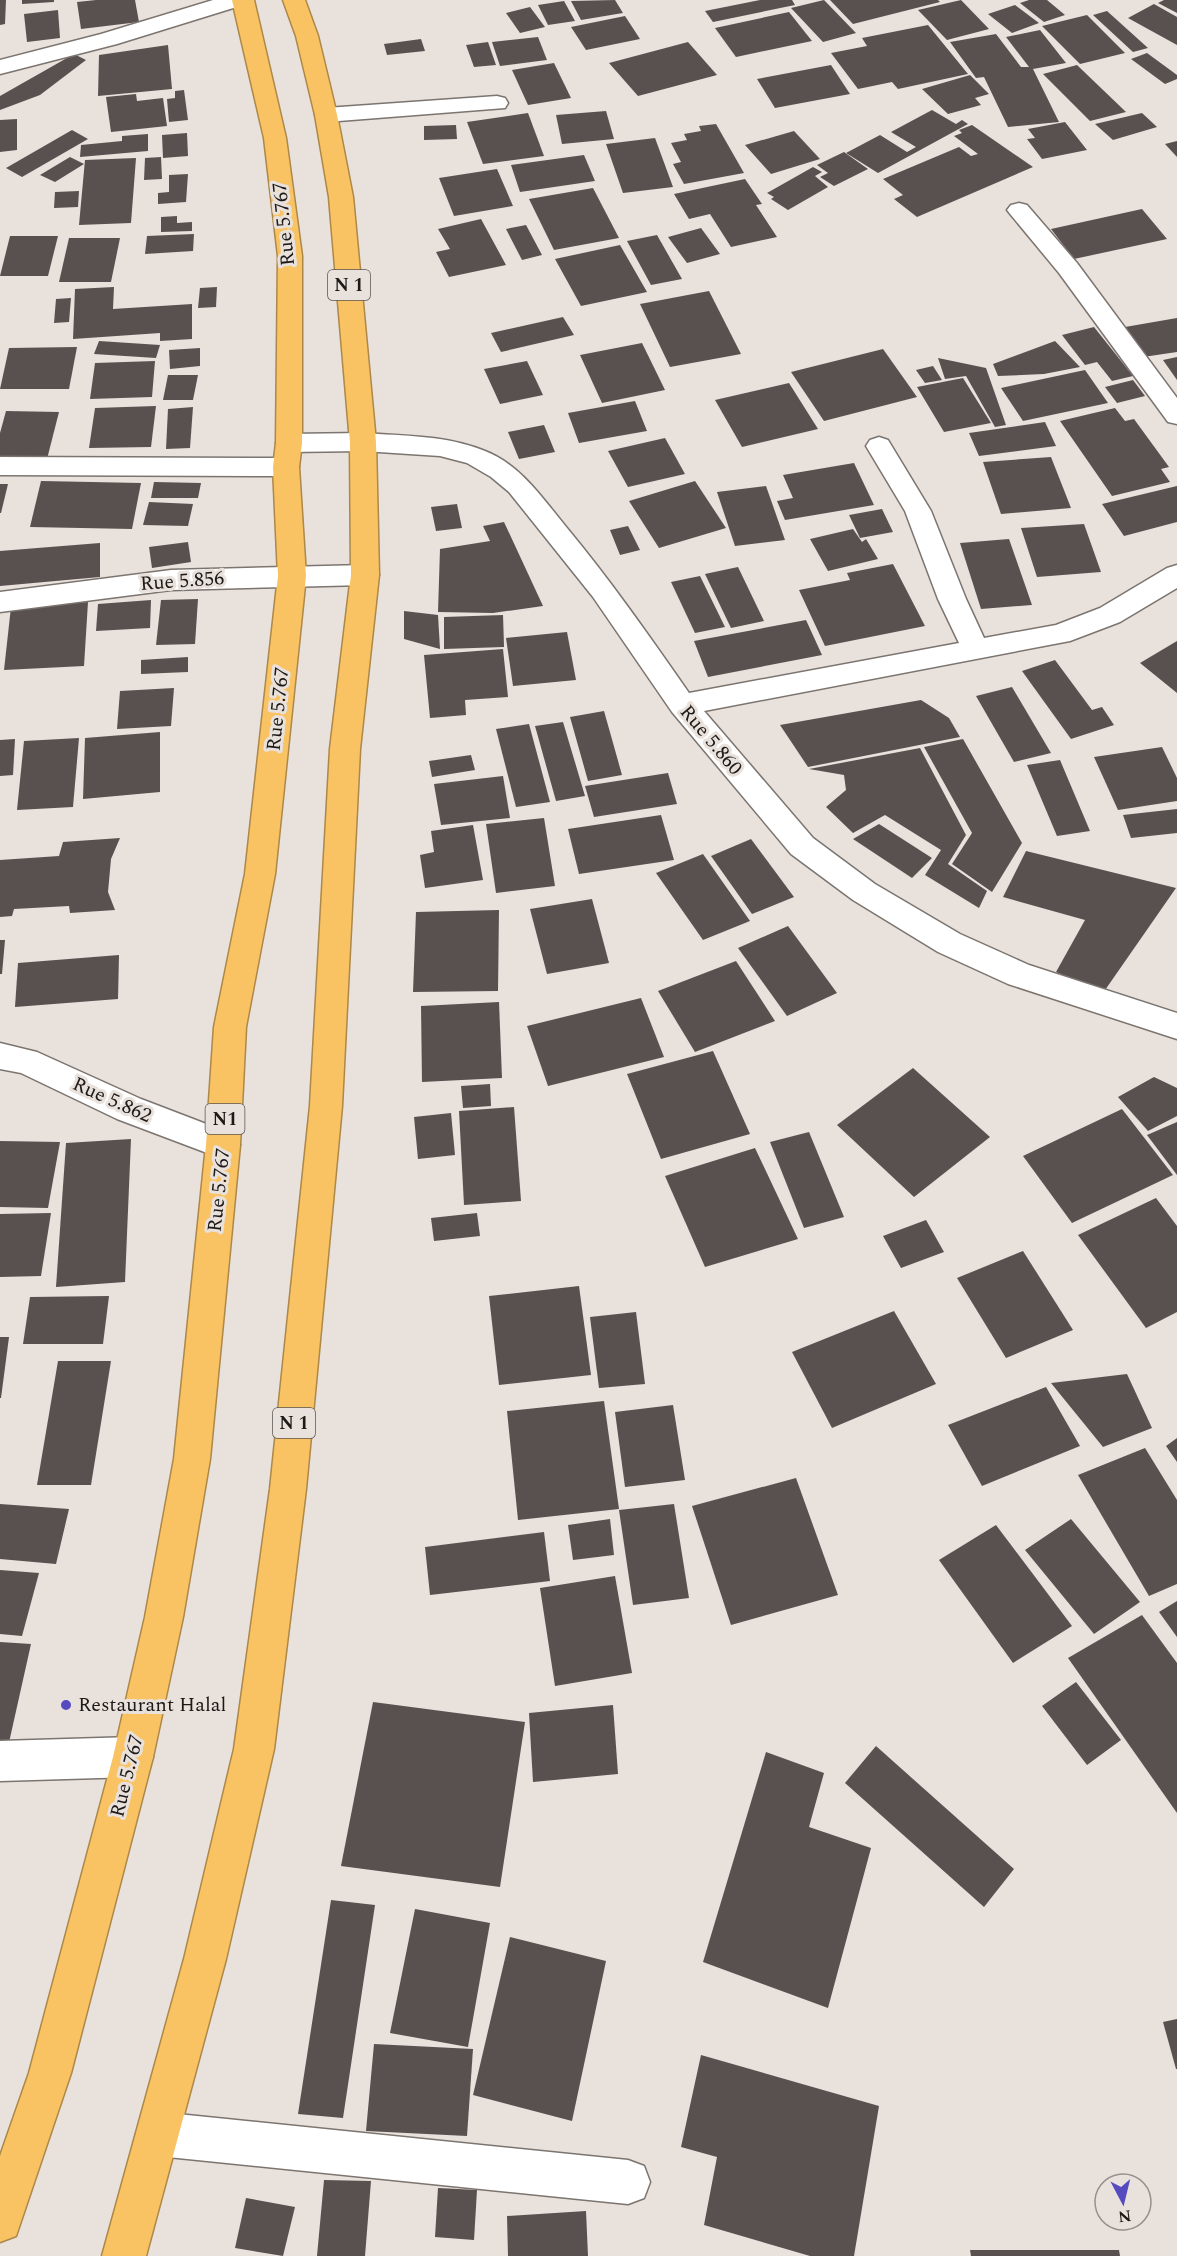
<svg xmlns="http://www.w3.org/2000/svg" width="1177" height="2256" viewBox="0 0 1177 2256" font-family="Spectral,serif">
	<rect width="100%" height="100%" fill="#e9e1dc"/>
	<g fill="#595150">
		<polygon points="0,0 6,0 5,24 0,25"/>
		<polygon points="22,0 54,0 54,2 22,4"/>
		<polygon points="96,0 135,0 139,22 81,29 77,2"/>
		<polygon points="615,0 623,13 581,20 571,1"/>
		<polygon points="760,0 792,0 795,5 713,22 705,11"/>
		<polygon points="824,0 856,33 823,42 791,8"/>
		<polygon points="830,0 938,0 940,2 853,24"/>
		<polygon points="961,0 989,29 947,40 918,10"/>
		<polygon points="1029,0 1047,0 1065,15 1044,22 1020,3"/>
		<polygon points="1164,0 1177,0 1177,13 1158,3"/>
		<polygon points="564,1 575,21 548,25 538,5"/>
		<polygon points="1154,4 1177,17 1177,45 1128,18"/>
		<polygon points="1015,5 1039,23 1012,33 988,14"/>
		<polygon points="530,7 545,27 520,33 506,13"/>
		<polygon points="58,10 60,38 27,42 24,14"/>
		<polygon points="1107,11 1148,48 1133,52 1093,15"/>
		<polygon points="789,12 812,41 736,57 715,28"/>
		<polygon points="1087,15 1125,53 1080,64 1042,26"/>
		<polygon points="625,16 640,39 586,50 571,27"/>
		<polygon points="928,25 968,74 898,89 892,82 858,89 831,53 867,46 862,38"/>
		<polygon points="1040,30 1066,63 1033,69 1059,122 1008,127 984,77 976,78 950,42 996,34 1021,67 1029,67 1006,37"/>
		<polygon points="538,37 547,60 500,66 492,42"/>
		<polygon points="421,39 425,51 387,55 384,44"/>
		<polygon points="488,42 496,65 474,67 466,45"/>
		<polygon points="688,42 717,75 638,96 609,63"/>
		<polygon points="168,45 172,89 98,96 99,55"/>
		<polygon points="1147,53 1177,75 1177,79 1165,84 1131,59"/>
		<polygon points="74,54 86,60 40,95 0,110 0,96"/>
		<polygon points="554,63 571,98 528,105 512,70"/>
		<polygon points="831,65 850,94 775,108 757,79"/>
		<polygon points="1077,65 1126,112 1090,121 1043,74"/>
		<polygon points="970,75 989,94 975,98 981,105 948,114 922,89"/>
		<polygon points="184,90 188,120 169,122 167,99 175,98 175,91"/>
		<polygon points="136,94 137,101 163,98 167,126 111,132 106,97"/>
		<polygon points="932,110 956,124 962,120 968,124 878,173 846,153 880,135 907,152 916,147 891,132"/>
		<polygon points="606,111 614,139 562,144 556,115"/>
		<polygon points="528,113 544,156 483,164 467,122"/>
		<polygon points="1142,113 1157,127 1113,140 1095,124"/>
		<polygon points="17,119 17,150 0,152 0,120"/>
		<polygon points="1065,122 1087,150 1042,159 1027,139 1035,138 1028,129"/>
		<polygon points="716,124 744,173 684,184 673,164 681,162 671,143 687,140 684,134 701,131 699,126"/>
		<polygon points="456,125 457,139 424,140 424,126"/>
		<polygon points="972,125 1033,167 917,217 894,199 903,195 883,179 959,147 971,156 978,154 954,136 962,133 959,130"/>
		<polygon points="72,130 88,139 22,177 6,168"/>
		<polygon points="794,131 820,159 771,174 745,145"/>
		<polygon points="187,133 188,156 163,158 162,135"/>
		<polygon points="148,134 148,151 80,157 81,145 122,141 122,136"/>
		<polygon points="655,138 673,187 623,193 606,144"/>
		<polygon points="1177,141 1177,157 1165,144"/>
		<polygon points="844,152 868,169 834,186 820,177 828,173 817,165"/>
		<polygon points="584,155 595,181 520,192 511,165"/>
		<polygon points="70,157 84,164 55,182 40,175"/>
		<polygon points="161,157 162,179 144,180 145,158"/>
		<polygon points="136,158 131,223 79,225 85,160"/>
		<polygon points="813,167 822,172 815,176 828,187 788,210 771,199 774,197 767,193"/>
		<polygon points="497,169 513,206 454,216 439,178"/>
		<polygon points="188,174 186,202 158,204 158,193 169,192 169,175"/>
		<polygon points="745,179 762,204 756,205 777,237 731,247 710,214 689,219 674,194"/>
		<polygon points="593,188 619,238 554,250 529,199"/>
		<polygon points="79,191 78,207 54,208 55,192"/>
		<polygon points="1142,209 1167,239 1074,259 1051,229"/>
		<polygon points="177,216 177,223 192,222 192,231 161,232 161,217"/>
		<polygon points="481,219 506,265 449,277 436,252 450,249 438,229"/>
		<polygon points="526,225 542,255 522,260 506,229"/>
		<polygon points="701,228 720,254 687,263 668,237"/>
		<polygon points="194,234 193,251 145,254 147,236"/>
		<polygon points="657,235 682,279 651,285 627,241"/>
		<polygon points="10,236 58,236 48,276 0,276"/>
		<polygon points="69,238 120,238 111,282 59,282"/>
		<polygon points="620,245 647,292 581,306 555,259"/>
		<polygon points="114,287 113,309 192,304 192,339 160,341 160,333 73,339 75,289"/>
		<polygon points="217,287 216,307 198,308 200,288"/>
		<polygon points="709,291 741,354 670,367 640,304"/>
		<polygon points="71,298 69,322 54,323 56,299"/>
		<polygon points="563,317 574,335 501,352 491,333"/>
		<polygon points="1177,318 1177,352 1143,357 1125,327"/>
		<polygon points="1094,327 1133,376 1112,381 1097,362 1085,365 1062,335"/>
		<polygon points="99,341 160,345 156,358 94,354"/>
		<polygon points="1055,341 1080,367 1044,374 998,376 993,364"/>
		<polygon points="642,343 665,390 602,403 580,355"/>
		<polygon points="77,347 69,389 0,389 9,348"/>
		<polygon points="200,348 200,366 170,369 169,350"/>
		<polygon points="883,349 917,397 824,421 791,372"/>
		<polygon points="1177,357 1177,380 1163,360"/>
		<polygon points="938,358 986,368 1006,425 995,427 966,376 945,379"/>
		<polygon points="155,361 152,397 90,399 95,363"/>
		<polygon points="527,361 543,395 500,404 484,369"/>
		<polygon points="933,366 942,380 925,383 916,370"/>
		<polygon points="1085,370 1108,403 1023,421 1001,388"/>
		<polygon points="168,375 198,375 193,400 163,400"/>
		<polygon points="963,378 991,423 944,432 917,387"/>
		<polygon points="1133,380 1145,396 1117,403 1105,387"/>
		<polygon points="789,383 818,429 742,447 715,400"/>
		<polygon points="635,401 647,431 579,443 568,413"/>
		<polygon points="156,406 151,447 89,448 95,408"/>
		<polygon points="193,407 190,448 166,449 168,409"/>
		<polygon points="1115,408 1125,421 1134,419 1169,467 1161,469 1170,482 1112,496 1060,421"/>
		<polygon points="6,411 59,412 46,463 0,463 0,433"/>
		<polygon points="1045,422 1056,446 979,456 969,433"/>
		<polygon points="544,425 555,452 519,459 508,432"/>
		<polygon points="665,438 685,474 628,487 608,451"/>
		<polygon points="1051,457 1071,508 1001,514 983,462"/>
		<polygon points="854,463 874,505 785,520 777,501 793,498 783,475"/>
		<polygon points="41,481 141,483 132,529 30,527"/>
		<polygon points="695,481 726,528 659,548 629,501"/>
		<polygon points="154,482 201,483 198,498 151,498"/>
		<polygon points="0,484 8,484 1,513 0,513"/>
		<polygon points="766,486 785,540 735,546 717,492"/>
		<polygon points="1177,486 1177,522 1124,536 1102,504"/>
		<polygon points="149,502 193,504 188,526 143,525"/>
		<polygon points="457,504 462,528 436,531 431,507"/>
		<polygon points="882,509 893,532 860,538 849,515"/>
		<polygon points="504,522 543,606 493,613 438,612 440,549 490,541 483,526"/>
		<polygon points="1084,524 1101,572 1037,577 1021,528"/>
		<polygon points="628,526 640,550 620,555 610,530"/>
		<polygon points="853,529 862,542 866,539 878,559 828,571 810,539"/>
		<polygon points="1009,539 1032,605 981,609 960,543"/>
		<polygon points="188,542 191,562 152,568 149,547"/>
		<polygon points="100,543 100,577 0,586 0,551"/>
		<polygon points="893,564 925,626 825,646 799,590 850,580 847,573"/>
		<polygon points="738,567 764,621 731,628 705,574"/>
		<polygon points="700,576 725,627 695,633 671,582"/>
		<polygon points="198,599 195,644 156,645 161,600"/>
		<polygon points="151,600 150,628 96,631 98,604"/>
		<polygon points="88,602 84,666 4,670 11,607"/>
		<polygon points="404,611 438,615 440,649 404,639"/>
		<polygon points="503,615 504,647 444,649 444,617"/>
		<polygon points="806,620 822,655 708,677 694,641"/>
		<polygon points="567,632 576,680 513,686 506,638"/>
		<polygon points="1177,641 1177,693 1140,663"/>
		<polygon points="503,649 508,697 465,700 466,715 430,718 424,655"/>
		<polygon points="188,657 188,672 141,674 141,660"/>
		<polygon points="1055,660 1092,710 1102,707 1114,725 1071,739 1022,671"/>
		<polygon points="1012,687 1051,753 1014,762 976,696"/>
		<polygon points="174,688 171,726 117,729 120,691"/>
		<polygon points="921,700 949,718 960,737 808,767 780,725"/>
		<polygon points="604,711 622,775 588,781 570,717"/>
		<polygon points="563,722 585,796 556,801 535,726"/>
		<polygon points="529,724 550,802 516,807 496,729"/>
		<polygon points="160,732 160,792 83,799 85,738"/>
		<polygon points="79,738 73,807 17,810 24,741"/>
		<polygon points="15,739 13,775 0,776 0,740"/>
		<polygon points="963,739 1022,843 992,892 952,864 972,833 924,747"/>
		<polygon points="1162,747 1177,778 1177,801 1118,810 1094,757"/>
		<polygon points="920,748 966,835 948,864 987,891 979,908 925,875 941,850 885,815 853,833 826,807 846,790 844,775 809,769"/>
		<polygon points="471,755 475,770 432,777 429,761"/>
		<polygon points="1060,760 1090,831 1057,836 1027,765"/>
		<polygon points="668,773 677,804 594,817 585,786"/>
		<polygon points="503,776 510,818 441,825 434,784"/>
		<polygon points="1177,809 1177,833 1131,838 1123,815"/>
		<polygon points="661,815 674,860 579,874 568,829"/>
		<polygon points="544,818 555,886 496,893 486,824"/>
		<polygon points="879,824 932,858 912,878 853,839"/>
		<polygon points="473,825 483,880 425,888 420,855 434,852 431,831"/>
		<polygon points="120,838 111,859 108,892 115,910 70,913 69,906 14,909 12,916 0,917 0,860 59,856 63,842"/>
		<polygon points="751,839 794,897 752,914 711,856"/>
		<polygon points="1026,851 1176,888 1103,993 1056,972 1085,920 1003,897"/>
		<polygon points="703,854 750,921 703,940 656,873"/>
		<polygon points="592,899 609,963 547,974 530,909"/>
		<polygon points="499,910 498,991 413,992 416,912"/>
		<polygon points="788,926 837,993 787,1016 738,948"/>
		<polygon points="0,940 5,940 2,974 0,974"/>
		<polygon points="119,955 118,999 15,1007 18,963"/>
		<polygon points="736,961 775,1021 695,1052 658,991"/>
		<polygon points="641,998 664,1057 548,1086 527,1026"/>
		<polygon points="499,1002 502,1078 422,1082 421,1006"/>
		<polygon points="713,1051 750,1134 661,1159 627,1074"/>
		<polygon points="913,1068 990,1137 914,1197 837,1125"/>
		<polygon points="1154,1077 1177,1088 1177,1116 1148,1131 1118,1097"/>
		<polygon points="490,1084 491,1106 463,1108 461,1086"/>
		<polygon points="514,1107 521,1201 464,1205 459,1111"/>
		<polygon points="1122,1109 1173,1175 1072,1223 1023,1156"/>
		<polygon points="451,1113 455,1155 418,1159 414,1117"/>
		<polygon points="1177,1122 1177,1175 1147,1135"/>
		<polygon points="809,1132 844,1217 804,1228 770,1142"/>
		<polygon points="131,1139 125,1282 56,1287 66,1143"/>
		<polygon points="0,1141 60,1142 48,1208 0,1207"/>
		<polygon points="755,1148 798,1239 705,1267 665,1176"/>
		<polygon points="1156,1198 1177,1226 1177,1312 1146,1328 1078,1235"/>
		<polygon points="51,1213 41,1276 0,1277 0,1214"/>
		<polygon points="477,1213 480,1236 434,1241 431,1218"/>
		<polygon points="926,1220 944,1252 901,1268 883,1236"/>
		<polygon points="1023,1251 1073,1330 1006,1358 957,1278"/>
		<polygon points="579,1286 591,1375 499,1385 489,1296"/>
		<polygon points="109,1296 103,1344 23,1344 30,1297"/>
		<polygon points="894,1311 936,1384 832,1428 792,1352"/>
		<polygon points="636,1312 645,1384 599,1388 590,1317"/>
		<polygon points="0,1337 9,1337 1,1398 0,1398"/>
		<polygon points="58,1361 111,1361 91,1485 37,1485"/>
		<polygon points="1127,1374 1152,1428 1103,1447 1051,1383"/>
		<polygon points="1046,1387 1080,1446 982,1486 948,1425"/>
		<polygon points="604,1401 619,1509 518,1520 507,1411"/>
		<polygon points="673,1405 685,1480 625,1487 615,1412"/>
		<polygon points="1177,1438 1177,1462 1166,1446"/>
		<polygon points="1145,1448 1177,1500 1177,1584 1149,1596 1078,1475"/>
		<polygon points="796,1478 838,1595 731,1625 692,1506"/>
		<polygon points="0,1504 69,1509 56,1564 0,1559"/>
		<polygon points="674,1504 689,1598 633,1605 619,1510"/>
		<polygon points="610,1519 614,1555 573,1560 568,1525"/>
		<polygon points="1071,1519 1140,1602 1094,1634 1025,1550"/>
		<polygon points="996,1525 1072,1626 1013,1663 939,1560"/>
		<polygon points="544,1532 550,1581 430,1595 425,1547"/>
		<polygon points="0,1570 39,1573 22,1636 0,1634"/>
		<polygon points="615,1576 632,1673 555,1686 540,1588"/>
		<polygon points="1177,1601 1177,1637 1159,1612"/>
		<polygon points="1142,1615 1177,1663 1177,1813 1068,1658"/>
		<polygon points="0,1642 31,1644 6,1756 0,1755"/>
		<polygon points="1076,1682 1121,1740 1087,1765 1042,1706"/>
		<polygon points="373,1702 525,1722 500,1887 341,1866"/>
		<polygon points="613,1705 618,1774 533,1782 529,1713"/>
		<polygon points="876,1746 1014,1869 984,1907 845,1783"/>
		<polygon points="766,1752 824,1773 809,1827 871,1848 828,2008 703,1962"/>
		<polygon points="331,1900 375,1905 343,2118 298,2114"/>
		<polygon points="415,1909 490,1923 468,2047 390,2033"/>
		<polygon points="510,1937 606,1961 572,2121 473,2095"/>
		<polygon points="1177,2019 1177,2069 1176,2069 1163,2022"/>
		<polygon points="374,2044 473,2049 467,2136 366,2131"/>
		<polygon points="701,2055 879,2106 854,2256 810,2256 704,2225 717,2157 681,2147"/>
		<polygon points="324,2180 371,2181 365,2256 317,2256"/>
		<polygon points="438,2188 477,2190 474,2240 435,2237"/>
		<polygon points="246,2198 295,2207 283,2256 235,2248"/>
		<polygon points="586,2211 588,2256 508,2256 507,2216"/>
		<polygon points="970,2250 1119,2250 1120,2256 971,2256"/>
	</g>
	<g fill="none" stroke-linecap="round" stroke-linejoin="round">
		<g stroke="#7b746f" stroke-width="3">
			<g id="minor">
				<polygon points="213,0 246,0 243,5 117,44 0,74 0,60 101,34"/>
				<polygon points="497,96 505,98 508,103 505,108 326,122 318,120 315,115 318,110 326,108"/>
				<polygon points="1019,203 1027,205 1077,263 1177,398 1177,424 1168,422 1059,273 1011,215 1007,210 1011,205"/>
				<path d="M363,433c41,3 83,2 122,18 36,14 58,48 82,77 44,53 83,109 122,165l270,-50 -21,-44 -33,-88 -39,-65 4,-6 9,-3 9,3 43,71 35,88 18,39 72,-13 44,-17 67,-40 10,-3v23l-57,34 -50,19 -366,70 109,127 62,46 85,50 69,31 148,48v26l-169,-55 -70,-32 -85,-52 -62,-46 -119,-142 -79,-115 -84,-105 -18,-15 -24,-14 -27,-7 -77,-5 -74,1 -9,-3 -4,-6 4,-6 9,-3z"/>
				<polygon points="0,457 286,458 295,461 299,467 295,473 286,476 0,475"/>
				<polygon points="365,565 375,568 379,575 375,582 365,585 171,590 0,612 0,592 171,570"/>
				<polygon points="0,1043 37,1052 141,1099 235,1135 240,1145 235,1155 223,1159 117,1119 21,1073 0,1069"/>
				<polygon points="133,1737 147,1743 153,1757 147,1771 133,1777 0,1781 0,1741"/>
				<polygon points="158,2112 628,2160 644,2166 650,2182 644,2198 628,2204 158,2156 143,2149 136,2134 143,2119"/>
			</g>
		</g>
		<g stroke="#ac8849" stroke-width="3">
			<g id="highway">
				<polygon points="232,0 254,0 286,138 302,256 302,443 299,467 306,576 275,874 246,1027 240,1145 210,1459 183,1617 153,1757 71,2073 16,2236 0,2242 0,2156 29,2073 113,1757 145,1617 174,1459 206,1145 214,1027 245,874 278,576 273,467 276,443 278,256 264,138"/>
				<polygon points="283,0 305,0 318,36 337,115 353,197 376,442 379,575 360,749 342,1106 306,1489 274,1749 226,1959 146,2256 102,2256 184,1959 234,1749 270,1489 310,1106 330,749 351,575 350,442 329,197 315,115 296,36"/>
			</g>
		</g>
		<use href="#minor" fill="#fff" fill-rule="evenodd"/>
		<use href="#highway" fill="#f9c364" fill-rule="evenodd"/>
	</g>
	<circle fill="#564ac1" stroke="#e9e1dc" stroke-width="2" cx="66" cy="1705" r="6"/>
	<g text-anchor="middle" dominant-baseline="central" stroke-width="6" stroke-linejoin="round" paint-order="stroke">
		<g fill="#e9e1dc" stroke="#5a5552" stroke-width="1.5">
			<rect x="328" y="270" width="42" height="30" rx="4.5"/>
			<rect x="205.5" y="1104" width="39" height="30" rx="4.5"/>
			<rect x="273" y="1408" width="42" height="30" rx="4.5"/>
		</g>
		<g font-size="18" font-weight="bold" fill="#1c1917">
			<text x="349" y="285">N 1</text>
			<text x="225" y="1119">N1</text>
			<text x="294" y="1423">N 1</text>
		</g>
		<g font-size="20" fill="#1c1917" stroke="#e9e1dc">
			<text transform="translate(284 224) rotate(-96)">Rue 5.767</text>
			<text transform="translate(182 581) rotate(-4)">Rue 5.856</text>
			<text transform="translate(278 709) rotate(-84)">Rue 5.767</text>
			<text transform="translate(711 740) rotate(50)">Rue 5.860</text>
			<text transform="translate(112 1100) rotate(24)">Rue 5.862</text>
			<text transform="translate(219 1190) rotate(-84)">Rue 5.767</text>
			<text transform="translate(127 1776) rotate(-76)">Rue 5.767</text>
		</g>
		<g font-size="20" fill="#1c1917" stroke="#e9e1dc" text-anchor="start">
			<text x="78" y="1705">Restaurant Halal</text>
		</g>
	</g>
	<g transform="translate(1123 2202) rotate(173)"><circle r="28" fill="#e9e1dc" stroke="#97918d" stroke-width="1.5"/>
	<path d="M0-4.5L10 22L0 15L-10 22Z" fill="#564ac1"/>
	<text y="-9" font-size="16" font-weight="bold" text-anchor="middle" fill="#1c1917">N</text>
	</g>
</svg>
